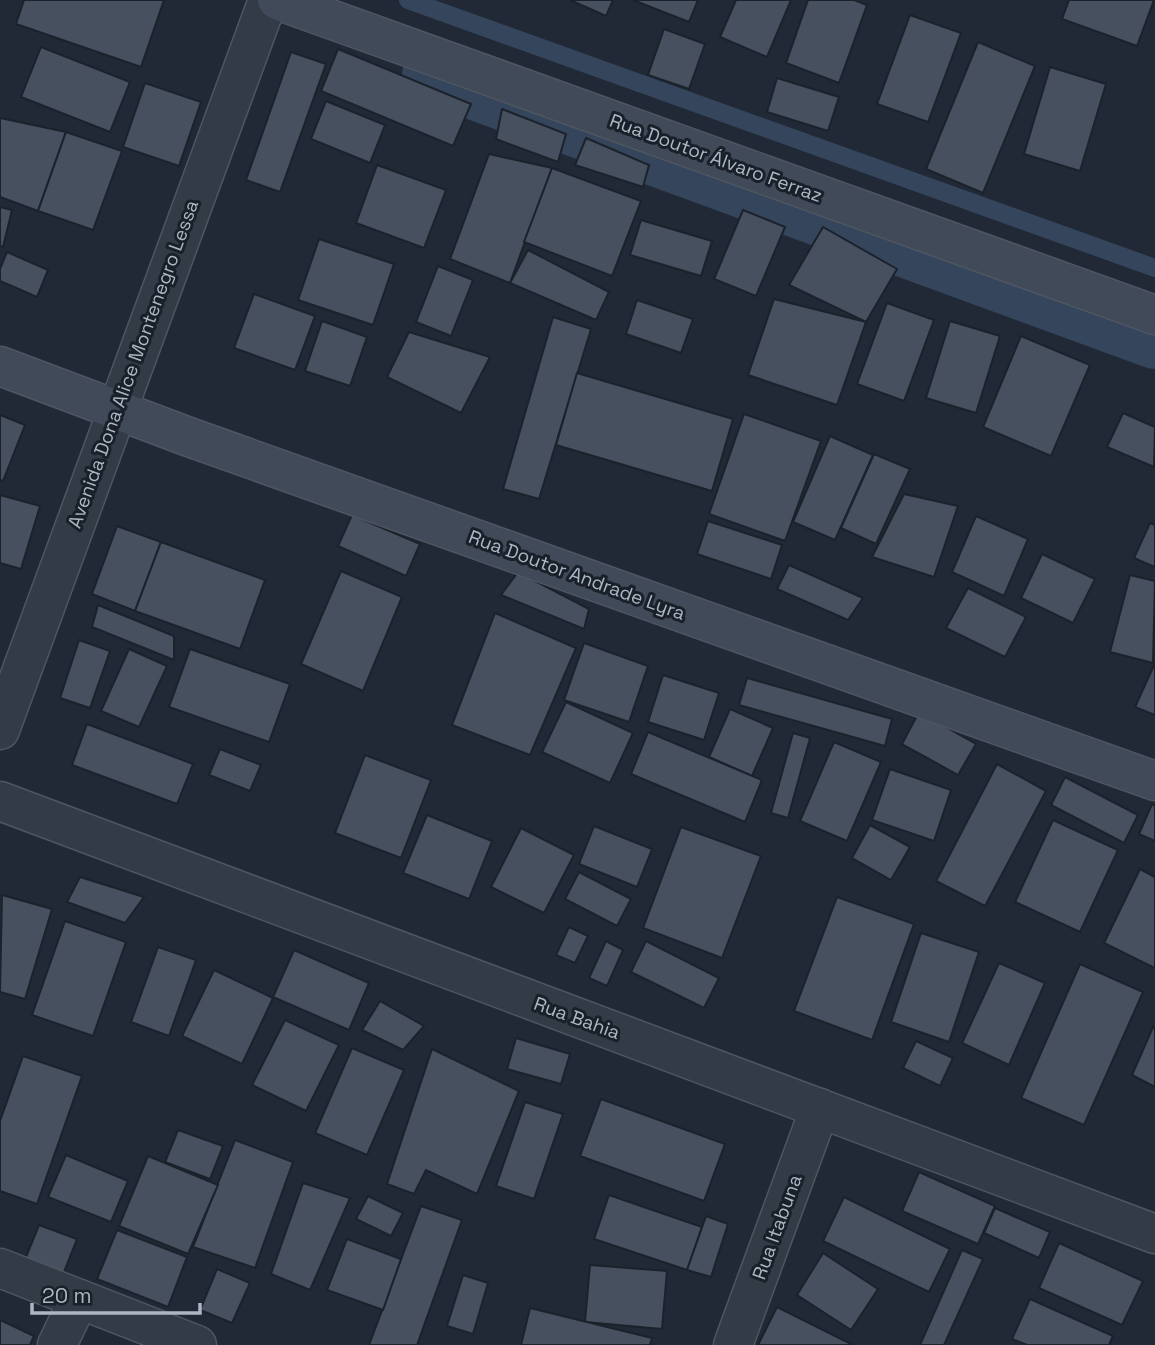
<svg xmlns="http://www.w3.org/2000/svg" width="1155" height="1345" viewBox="0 0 1155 1345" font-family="'Space Grotesk',sans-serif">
	<rect width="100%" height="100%" fill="#202935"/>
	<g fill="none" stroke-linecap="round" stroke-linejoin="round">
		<polyline stroke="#34455c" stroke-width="18" points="408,0 1155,268"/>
		<polyline stroke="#34455c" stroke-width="58" points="431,75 1155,340"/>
	</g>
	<g fill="#46505f" stroke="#1b222c" stroke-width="2">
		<polygon points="24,0 164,0 141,67 16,24"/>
		<polygon points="570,0 613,0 606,16"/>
		<polygon points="633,0 698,0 689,22"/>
		<polygon points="736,0 791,0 767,57 720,37"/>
		<polygon points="808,0 854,0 867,5 839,83 786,63"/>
		<polygon points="1069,0 1154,0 1137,46 1062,19"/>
		<polygon points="910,15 961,33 928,122 877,104"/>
		<polygon points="664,29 705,44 689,89 648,75"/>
		<polygon points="978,42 1035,66 983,193 926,169"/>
		<polygon points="41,47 130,82 110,132 21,97"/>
		<polygon points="338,49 471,104 453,146 321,91"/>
		<polygon points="291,52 326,64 280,192 246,180"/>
		<polygon points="1050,67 1106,84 1080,171 1024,154"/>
		<polygon points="777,78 839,97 828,131 767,112"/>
		<polygon points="145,83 201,102 179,166 123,147"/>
		<polygon points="326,101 385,125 370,163 311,139"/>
		<polygon points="502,109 566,134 558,162 496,139"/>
		<polygon points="0,118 66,132 38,211 0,197"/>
		<polygon points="66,132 122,151 93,230 38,211"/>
		<polygon points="586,138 649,165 643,187 575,165"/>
		<polygon points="489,154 552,168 510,283 450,259"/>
		<polygon points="377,165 446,190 424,248 356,223"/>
		<polygon points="552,168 641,201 612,276 524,242"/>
		<polygon points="0,207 12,210 3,247 0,246"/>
		<polygon points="743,210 785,227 756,296 714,279"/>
		<polygon points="641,220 712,241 701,276 630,255"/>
		<polygon points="823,227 897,269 866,322 789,285"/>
		<polygon points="319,239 394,264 373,325 298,300"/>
		<polygon points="528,250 609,292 596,320 510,283"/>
		<polygon points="7,252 48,270 37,297 0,281 0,269"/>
		<polygon points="438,266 473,280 451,336 416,322"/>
		<polygon points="254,294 315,316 295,370 234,348"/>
		<polygon points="774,299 866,322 837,405 748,375"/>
		<polygon points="637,300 693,319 681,353 626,334"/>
		<polygon points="887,303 934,320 904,401 857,384"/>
		<polygon points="553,317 591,329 539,499 503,489"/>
		<polygon points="322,321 367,337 350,386 305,371"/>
		<polygon points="950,321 1000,336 976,413 926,398"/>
		<polygon points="409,332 490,357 461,413 387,377"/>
		<polygon points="1021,336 1090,365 1051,456 983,427"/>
		<polygon points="577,373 733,419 712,491 556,445"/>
		<polygon points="1123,413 1155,427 1154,467 1107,447"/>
		<polygon points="744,414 821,441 785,541 709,514"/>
		<polygon points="0,415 25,425 3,481 0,480"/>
		<polygon points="830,436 873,455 835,540 793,522"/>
		<polygon points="874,454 910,469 876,544 841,528"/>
		<polygon points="904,494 958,506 934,577 872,557"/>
		<polygon points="0,495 40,506 21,569 0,563"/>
		<polygon points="352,515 420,544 406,576 338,546"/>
		<polygon points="976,516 1028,539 1004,596 952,572"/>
		<polygon points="708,521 782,545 771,579 697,554"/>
		<polygon points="1150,523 1155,525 1155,567 1134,558"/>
		<polygon points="117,526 161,542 135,611 92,594"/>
		<polygon points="161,542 265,580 240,649 135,611"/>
		<polygon points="1042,554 1095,579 1073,623 1021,598"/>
		<polygon points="789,565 863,598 848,620 777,589"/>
		<polygon points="341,571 402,597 363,691 301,664"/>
		<polygon points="518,572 589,609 584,629 501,595"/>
		<polygon points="1130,575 1155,581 1153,663 1110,652"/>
		<polygon points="968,588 1026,617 1005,657 946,628"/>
		<polygon points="98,605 174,636 174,660 92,627"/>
		<polygon points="495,613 576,648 530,755 452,725"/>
		<polygon points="79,640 110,651 90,708 60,698"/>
		<polygon points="584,643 648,666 629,722 564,700"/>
		<polygon points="129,649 167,666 139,727 101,711"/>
		<polygon points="190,649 290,684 269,742 169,707"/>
		<polygon points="1155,663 1155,715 1135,707"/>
		<polygon points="663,675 719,693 704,740 648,722"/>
		<polygon points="747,678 892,719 885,746 739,705"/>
		<polygon points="566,702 633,733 610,783 542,752"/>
		<polygon points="730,709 773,728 752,776 709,757"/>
		<polygon points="919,712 976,744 958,775 902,744"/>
		<polygon points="87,724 193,764 177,804 72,765"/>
		<polygon points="648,732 762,780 745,822 631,774"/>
		<polygon points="793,733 810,738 788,818 771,813"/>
		<polygon points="834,742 881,762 847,841 800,821"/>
		<polygon points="220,749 261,765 250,791 209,775"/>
		<polygon points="365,755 431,780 401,858 335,833"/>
		<polygon points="997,764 1046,791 985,906 936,881"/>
		<polygon points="890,769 951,790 934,841 872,820"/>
		<polygon points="1065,777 1138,815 1124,843 1051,805"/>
		<polygon points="1152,804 1155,806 1155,841 1139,834"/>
		<polygon points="427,815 492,841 469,899 403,873"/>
		<polygon points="1053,820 1118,850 1080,932 1015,902"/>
		<polygon points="870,825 910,847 891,880 852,858"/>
		<polygon points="594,826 652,849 637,887 579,864"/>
		<polygon points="681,827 761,856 722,958 643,928"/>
		<polygon points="521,828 574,855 544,913 491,887"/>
		<polygon points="1140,869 1155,877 1155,968 1104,943"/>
		<polygon points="579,872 631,899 617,926 565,899"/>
		<polygon points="80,877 144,897 125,923 67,902"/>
		<polygon points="2,895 52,909 25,999 0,992"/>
		<polygon points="837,897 914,924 872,1040 794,1011"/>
		<polygon points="65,921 126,942 93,1036 32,1015"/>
		<polygon points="569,927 588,936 575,963 556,955"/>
		<polygon points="921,933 979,952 949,1042 891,1022"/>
		<polygon points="606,941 623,950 607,986 589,978"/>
		<polygon points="646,941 719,978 704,1008 631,972"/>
		<polygon points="158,947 196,960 169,1036 131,1022"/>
		<polygon points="294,950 369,983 349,1030 273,997"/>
		<polygon points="999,963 1045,983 1009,1065 962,1043"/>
		<polygon points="1080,964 1143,992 1084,1125 1021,1098"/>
		<polygon points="214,970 273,998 242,1064 182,1036"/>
		<polygon points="380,1001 424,1026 403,1050 362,1030"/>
		<polygon points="285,1020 339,1045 306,1111 252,1085"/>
		<polygon points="1153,1027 1155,1028 1155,1087 1132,1075"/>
		<polygon points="516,1038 570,1054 561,1084 507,1069"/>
		<polygon points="916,1041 953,1058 940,1086 903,1068"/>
		<polygon points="352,1048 404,1070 367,1155 315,1133"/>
		<polygon points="432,1049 519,1091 477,1194 426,1170 414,1194 387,1184"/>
		<polygon points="23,1056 82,1076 37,1204 0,1191 0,1121"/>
		<polygon points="601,1099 725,1144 704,1201 580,1156"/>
		<polygon points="525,1102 563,1114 534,1199 496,1186"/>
		<polygon points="178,1130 223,1146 210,1179 165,1162"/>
		<polygon points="235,1140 293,1162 255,1268 193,1247"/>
		<polygon points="66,1155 128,1181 111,1222 48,1197"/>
		<polygon points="148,1156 218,1185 188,1254 119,1226"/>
		<polygon points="919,1172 995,1206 978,1244 902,1211"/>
		<polygon points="303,1183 350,1198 310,1290 271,1274"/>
		<polygon points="609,1195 702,1227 687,1270 594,1239"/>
		<polygon points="368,1196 403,1213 391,1236 356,1219"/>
		<polygon points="844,1197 950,1249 929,1292 823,1241"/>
		<polygon points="421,1206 462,1220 417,1345 369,1345"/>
		<polygon points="995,1208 1050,1232 1039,1258 984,1233"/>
		<polygon points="706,1216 728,1224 711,1277 687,1270"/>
		<polygon points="39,1225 77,1239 62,1277 24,1262"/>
		<polygon points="117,1230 187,1257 168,1307 97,1279"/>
		<polygon points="347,1239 401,1259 383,1310 327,1290"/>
		<polygon points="1059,1243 1143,1281 1122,1325 1039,1288"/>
		<polygon points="962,1250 983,1259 944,1345 920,1345"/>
		<polygon points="823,1253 878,1289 851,1330 797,1295"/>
		<polygon points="590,1265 667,1271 662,1329 585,1322"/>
		<polygon points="217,1269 250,1283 232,1323 200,1310"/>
		<polygon points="463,1275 488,1283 473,1334 447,1326"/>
		<polygon points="1030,1299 1113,1336 1109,1345 1027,1345 1012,1339"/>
		<polygon points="777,1307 853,1345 758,1345"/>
		<polygon points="530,1308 652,1338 650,1345 521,1345"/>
		<polygon points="0,1320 34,1336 30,1345 0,1345"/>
	</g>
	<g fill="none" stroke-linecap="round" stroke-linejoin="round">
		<g stroke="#4e5661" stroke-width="41">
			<g id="minor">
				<polyline points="0,730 268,0"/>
				<polyline points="0,801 1155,1234"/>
				<polyline points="0,1268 197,1345"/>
				<polyline points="57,1345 79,1299"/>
				<polyline points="733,1345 820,1108"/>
			</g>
		</g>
		<g stroke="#4e5661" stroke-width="41">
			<g id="secondary">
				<polyline points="277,0 1155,315"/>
				<polyline points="0,366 189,437 1155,781"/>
			</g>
		</g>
		<use href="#minor" stroke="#333b46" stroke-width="38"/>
		<use href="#secondary" stroke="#414a58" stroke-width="38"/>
	</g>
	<g text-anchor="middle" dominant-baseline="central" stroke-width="6" stroke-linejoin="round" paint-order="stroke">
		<g font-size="19" fill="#adb6c3" stroke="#19202a">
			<text transform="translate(716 158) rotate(20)">Rua Doutor Álvaro Ferraz</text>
			<text transform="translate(133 364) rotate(-70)">Avenida Dona Alice Montenegro Lessa</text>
			<text transform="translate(577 575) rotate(20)">Rua Doutor Andrade Lyra</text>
			<text transform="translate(577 1018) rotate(20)">Rua Bahia</text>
			<text transform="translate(777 1227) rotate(-70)">Rua Itabuna</text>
		</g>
	</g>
	<path d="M32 1303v10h168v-10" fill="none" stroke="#adb6c3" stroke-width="3.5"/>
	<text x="42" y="1303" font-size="21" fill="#adb6c3" stroke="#19202a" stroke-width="5" paint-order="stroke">20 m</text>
</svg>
